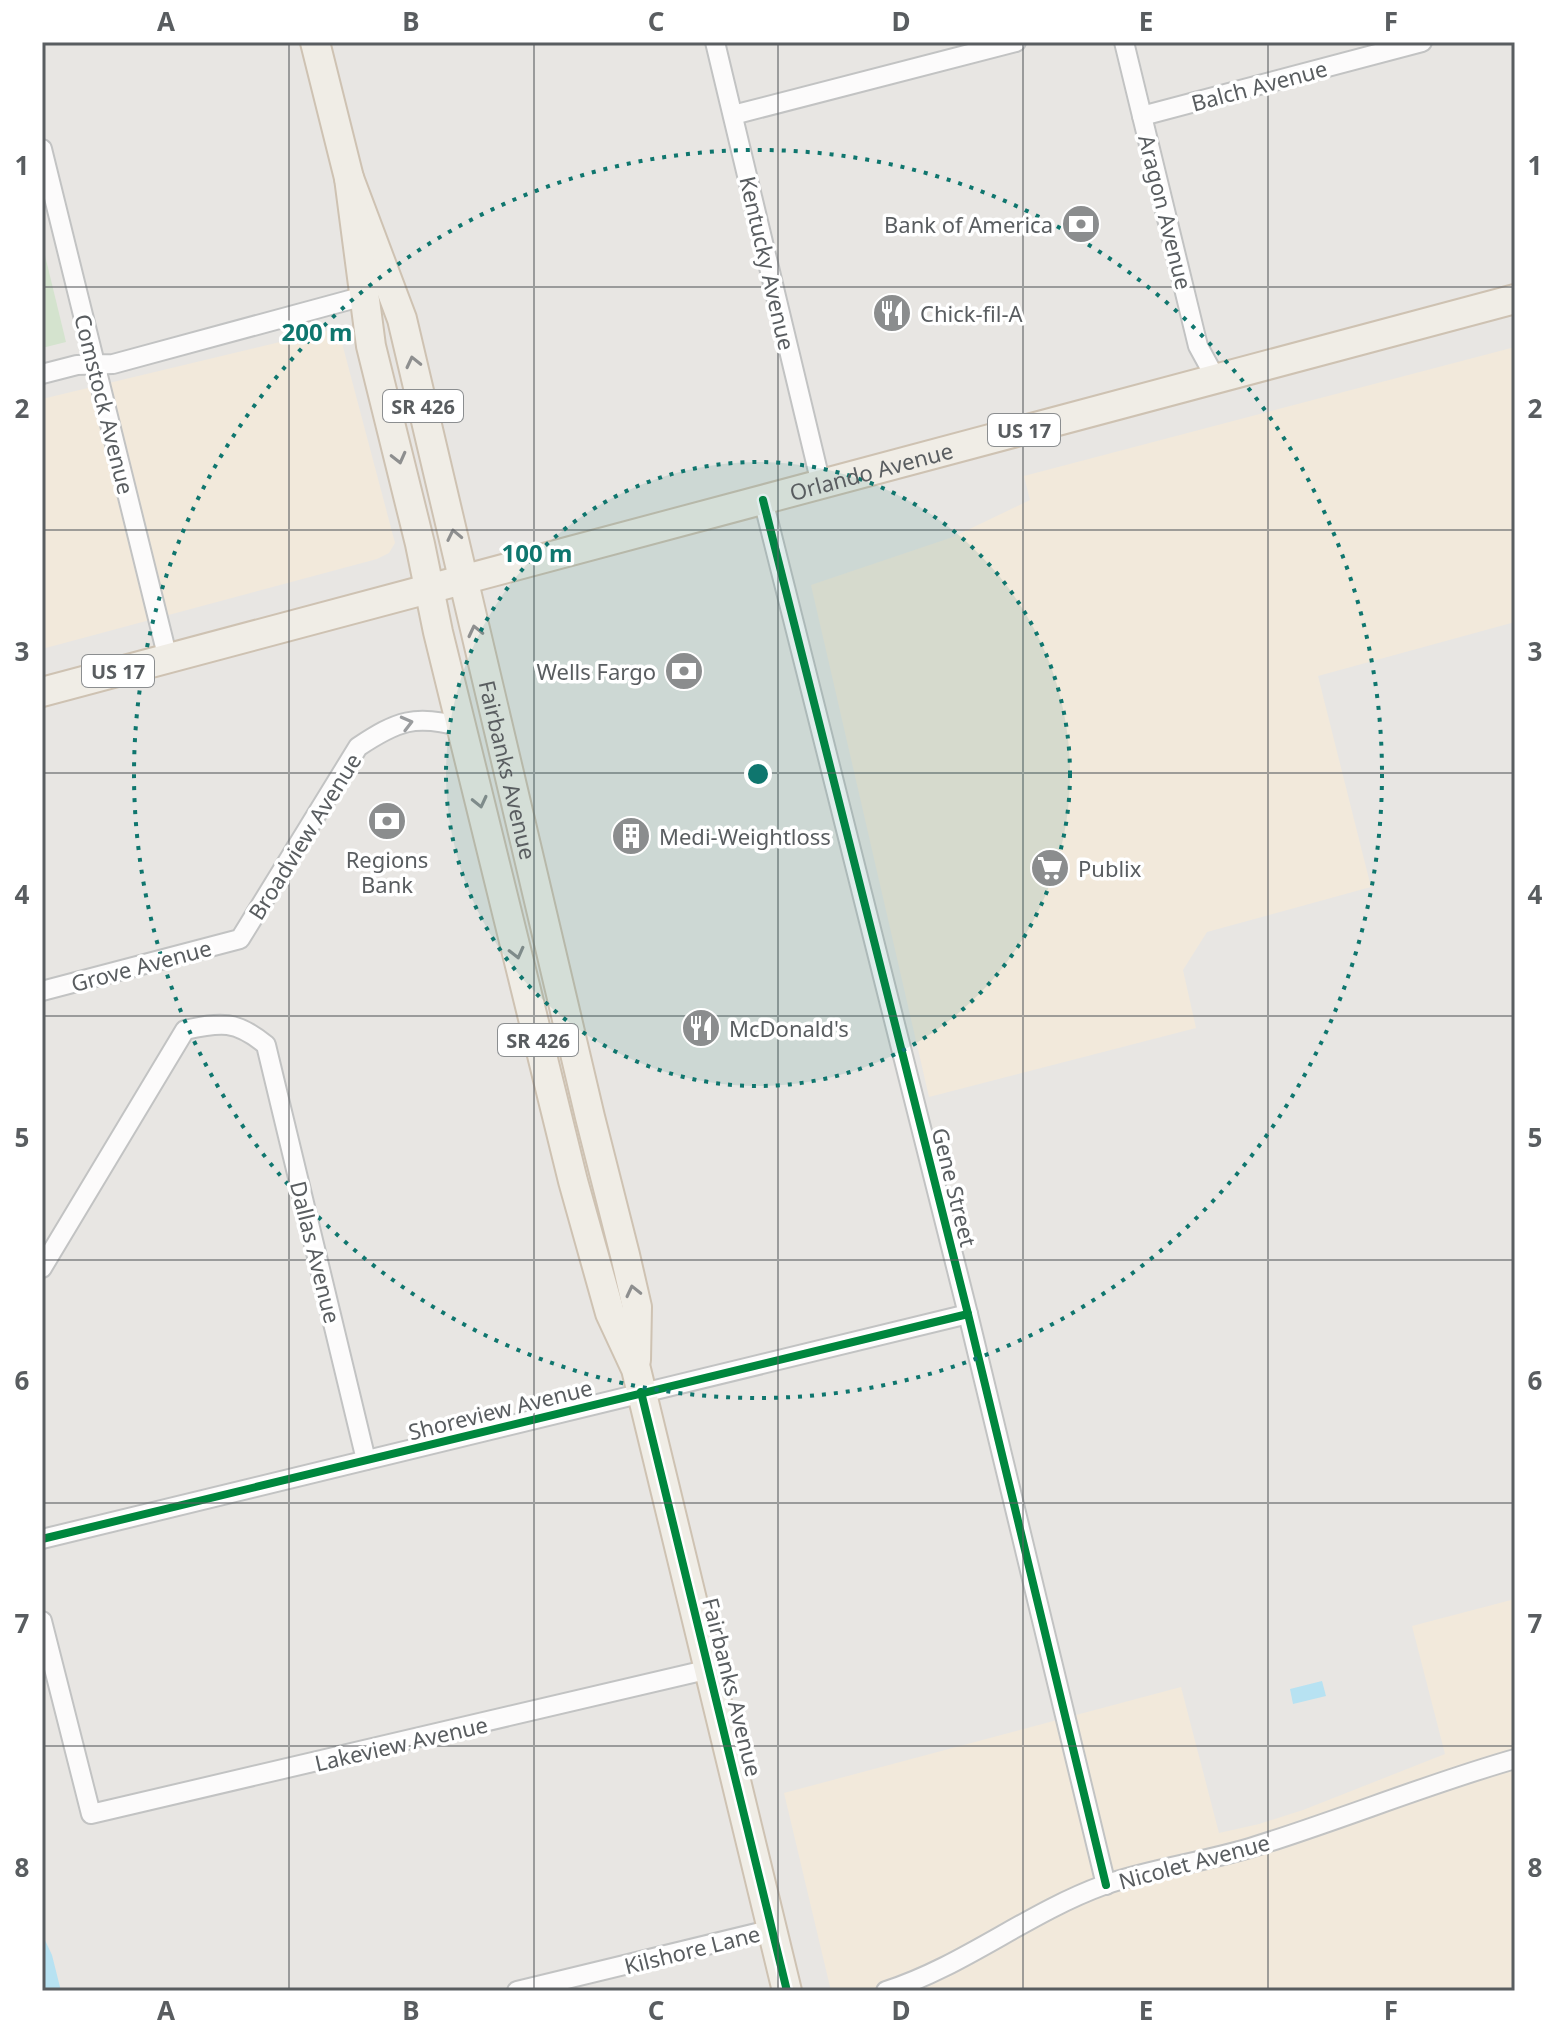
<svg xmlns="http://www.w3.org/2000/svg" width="1557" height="2033" viewBox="0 0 1557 2033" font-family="'Noto Sans',sans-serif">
	<rect width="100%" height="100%" fill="#e8e6e3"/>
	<g fill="#f2e9db">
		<polygon points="338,328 395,543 389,553 377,559 42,649 42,399"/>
		<polygon points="1515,347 1515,622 1318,676 1371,887 1207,932 1183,970 1196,1028 929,1097 811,585 953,537 1030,500 1024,476"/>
		<polygon points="1515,1599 1515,1991 831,1991 784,1793 1181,1687 1219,1833 1259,1824 1303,1810 1445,1754 1412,1626"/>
	</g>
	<polygon fill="#d4e3ce" points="42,243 66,342 42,348"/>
	<g fill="#b7e2f2">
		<polygon points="1322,1681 1326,1696 1293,1704 1290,1689"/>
		<polygon points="42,1934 52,1955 61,1991 42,1991"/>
	</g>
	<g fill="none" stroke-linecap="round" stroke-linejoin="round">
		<g stroke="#c2c3c3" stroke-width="22">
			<g id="minor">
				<polyline points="715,42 821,484"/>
				<polyline points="1124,42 1198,346 1216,379"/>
				<polyline points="733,115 1016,42"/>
				<polyline points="1142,116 1422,42"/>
				<polyline points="42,149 168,659"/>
				<polyline points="42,374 77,365 113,364 364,296"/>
				<polyline points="763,500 968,1314 1106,1885"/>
				<path d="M42,991l198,-52 118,-192c39,-26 57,-33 104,-20"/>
				<path d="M42,1268l143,-238c36,-8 51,-10 81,15l100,415"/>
				<polyline points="42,1539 968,1314"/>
				<polyline points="42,1621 91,1814 710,1669"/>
				<polyline points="517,1991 773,1929"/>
				<path d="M886,1991c78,-25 141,-78 218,-106 49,-17 102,-23 152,-39 87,-27 171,-62 259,-87"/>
			</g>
		</g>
		<g stroke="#cec2b2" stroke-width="32">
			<g id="primary">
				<path id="s1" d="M315,42l34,136 53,141 188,798 35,138 12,52 -1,53"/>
				<polyline points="349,178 371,346 420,544 438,632 573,1181 610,1313 636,1369 787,1991"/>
				<path id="s2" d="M42,692l1473,-393"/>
			</g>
		</g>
		<use href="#minor" stroke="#fcfbfb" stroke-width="18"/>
		<use href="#primary" stroke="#f0ede6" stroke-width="28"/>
		<g stroke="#fff" stroke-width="13">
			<g id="cycleway">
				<polyline points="763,500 968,1314 1106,1885"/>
				<polyline points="641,1392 787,1991"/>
				<polyline points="42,1539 968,1314"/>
			</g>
		</g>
		<use href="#cycleway" stroke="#00873e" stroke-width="8"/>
	</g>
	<defs><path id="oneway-chevron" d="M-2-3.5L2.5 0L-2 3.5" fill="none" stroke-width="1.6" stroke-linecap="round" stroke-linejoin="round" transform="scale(2)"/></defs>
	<g stroke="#8e8f8f">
		<use href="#oneway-chevron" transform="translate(413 362) rotate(-103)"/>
		<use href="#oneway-chevron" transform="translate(399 458) rotate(76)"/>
		<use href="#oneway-chevron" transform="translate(454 535) rotate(-102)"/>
		<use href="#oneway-chevron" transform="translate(475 631) rotate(-103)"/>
		<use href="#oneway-chevron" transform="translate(480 802) rotate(77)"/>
		<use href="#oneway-chevron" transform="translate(517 953) rotate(76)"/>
		<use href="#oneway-chevron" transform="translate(633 1291) rotate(-103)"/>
	</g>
	<use stroke="#9a9c9e" href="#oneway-chevron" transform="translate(407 723) rotate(-15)"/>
	<path fill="none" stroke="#595d60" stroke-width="2" stroke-opacity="0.55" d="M289,42v1949M534,42v1949M778,42v1949M1023,42v1949M1268,42v1949M42,287h1473M42,530h1473M42,773h1473M42,1016h1473M42,1260h1473M42,1503h1473M42,1746h1473"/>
	<circle cx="758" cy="774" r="312" fill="#0f766e" fill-opacity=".12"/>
	<g fill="none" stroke="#0f766e" stroke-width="4" stroke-dasharray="4 8">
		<circle cx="758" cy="774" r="312"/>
		<circle cx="758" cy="774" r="624"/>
	</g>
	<defs>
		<g id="bank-disc" transform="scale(2)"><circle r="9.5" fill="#8b8d8e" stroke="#fff"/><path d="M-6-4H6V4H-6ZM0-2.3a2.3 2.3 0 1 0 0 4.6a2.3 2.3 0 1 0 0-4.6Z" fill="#fff"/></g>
		<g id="restaurant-disc" transform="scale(2)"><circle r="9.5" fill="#8b8d8e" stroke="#fff"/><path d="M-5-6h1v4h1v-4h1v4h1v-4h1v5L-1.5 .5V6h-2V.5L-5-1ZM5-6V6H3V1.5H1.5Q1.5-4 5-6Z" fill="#fff"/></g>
		<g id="building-disc" transform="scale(2)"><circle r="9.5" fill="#8b8d8e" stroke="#fff"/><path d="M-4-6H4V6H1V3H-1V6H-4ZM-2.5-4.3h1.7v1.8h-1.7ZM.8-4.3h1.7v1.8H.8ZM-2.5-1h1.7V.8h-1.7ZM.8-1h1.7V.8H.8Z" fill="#fff"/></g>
		<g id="supermarket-disc" transform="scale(2)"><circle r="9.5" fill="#8b8d8e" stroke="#fff"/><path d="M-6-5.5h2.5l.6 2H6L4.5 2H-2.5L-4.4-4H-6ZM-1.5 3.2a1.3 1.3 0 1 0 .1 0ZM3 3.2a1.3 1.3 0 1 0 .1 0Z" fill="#fff"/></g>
	</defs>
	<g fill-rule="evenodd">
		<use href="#bank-disc" x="1081" y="224"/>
		<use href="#restaurant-disc" x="892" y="313"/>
		<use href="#bank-disc" x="684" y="671"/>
		<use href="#bank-disc" x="387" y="821"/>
		<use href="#building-disc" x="631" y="836"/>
		<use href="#supermarket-disc" x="1050" y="868"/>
		<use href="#restaurant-disc" x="701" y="1028"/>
	</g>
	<g text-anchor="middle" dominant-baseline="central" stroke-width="7" stroke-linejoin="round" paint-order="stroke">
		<g fill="#fff" stroke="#8b8e90" stroke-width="2">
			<rect x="383" y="390" width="80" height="32" rx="6"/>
			<rect x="988" y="414" width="72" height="32" rx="6"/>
			<rect x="82" y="655" width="72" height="32" rx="6"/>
			<rect x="498" y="1024" width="80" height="32" rx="6"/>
		</g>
		<g font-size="20" font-weight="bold" fill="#595d60">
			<text x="423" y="406">SR 426</text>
			<text x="1024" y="430">US 17</text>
			<text x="118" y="671">US 17</text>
			<text x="538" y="1040">SR 426</text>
		</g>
		<g font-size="22" fill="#595d60" stroke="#fff">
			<text transform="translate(1259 85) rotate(-15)">Balch Avenue</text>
			<text transform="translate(1166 212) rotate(76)">Aragon Avenue</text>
			<text transform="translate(768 263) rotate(77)">Kentucky Avenue</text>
			<text transform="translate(105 404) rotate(76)">Comstock Avenue</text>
			<text stroke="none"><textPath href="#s2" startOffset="858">Orlando Avenue</textPath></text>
			<text stroke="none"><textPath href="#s1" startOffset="754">Fairbanks Avenue</textPath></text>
			<text transform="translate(304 836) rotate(-58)">Broadview Avenue</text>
			<text transform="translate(141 965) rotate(-15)">Grove Avenue</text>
			<text transform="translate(955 1187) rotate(76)">Gene Street</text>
			<text transform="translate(316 1252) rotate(76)">Dallas Avenue</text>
			<text transform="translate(500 1409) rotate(-14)">Shoreview Avenue</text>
			<text transform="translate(733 1687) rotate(76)">Fairbanks Avenue</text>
			<text transform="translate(401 1743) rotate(-13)">Lakeview Avenue</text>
			<text transform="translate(1194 1861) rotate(-15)">Nicolet Avenue</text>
			<text transform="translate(692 1949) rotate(-14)">Kilshore Lane</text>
		</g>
		<g font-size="22" fill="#595d60" stroke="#fff" text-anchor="start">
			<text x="1053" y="224" text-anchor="end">Bank of America</text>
			<text x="920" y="313">Chick-fil-A</text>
			<text x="656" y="671" text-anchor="end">Wells Fargo</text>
			<text x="659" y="836">Medi-Weightloss</text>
			<text x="387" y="859" text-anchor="middle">Regions<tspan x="387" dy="25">Bank</tspan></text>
			<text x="1078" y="868">Publix</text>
			<text x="729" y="1028">McDonald's</text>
		</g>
	</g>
	<circle cx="758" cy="774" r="12" fill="#0f766e" stroke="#fff" stroke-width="4"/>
	<g font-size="24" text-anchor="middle" font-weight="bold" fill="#0f766e" stroke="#fff" stroke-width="7" stroke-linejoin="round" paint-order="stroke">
		<text x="317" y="341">200 m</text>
		<text x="537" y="562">100 m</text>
	</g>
	<rect width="1557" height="2033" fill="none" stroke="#ffffff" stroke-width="88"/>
	<rect x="44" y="44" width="1469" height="1945" fill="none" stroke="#595d60" stroke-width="3"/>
	<g font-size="26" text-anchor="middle" font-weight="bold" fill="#595d60">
		<text x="166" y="31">A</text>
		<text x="411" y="31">B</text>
		<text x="656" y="31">C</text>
		<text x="901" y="31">D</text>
		<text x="1146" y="31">E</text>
		<text x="1391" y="31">F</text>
		<text x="22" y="175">1</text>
		<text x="1535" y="175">1</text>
		<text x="22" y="418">2</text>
		<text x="1535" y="418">2</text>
		<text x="22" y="661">3</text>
		<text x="1535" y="661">3</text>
		<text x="22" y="904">4</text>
		<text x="1535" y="904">4</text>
		<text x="22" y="1147">5</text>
		<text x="1535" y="1147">5</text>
		<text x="22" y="1390">6</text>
		<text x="1535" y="1390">6</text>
		<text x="22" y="1633">7</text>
		<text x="1535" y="1633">7</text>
		<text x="22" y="1877">8</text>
		<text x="1535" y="1877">8</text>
		<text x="166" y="2020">A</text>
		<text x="411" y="2020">B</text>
		<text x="656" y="2020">C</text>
		<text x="901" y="2020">D</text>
		<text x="1146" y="2020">E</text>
		<text x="1391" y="2020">F</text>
	</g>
</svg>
